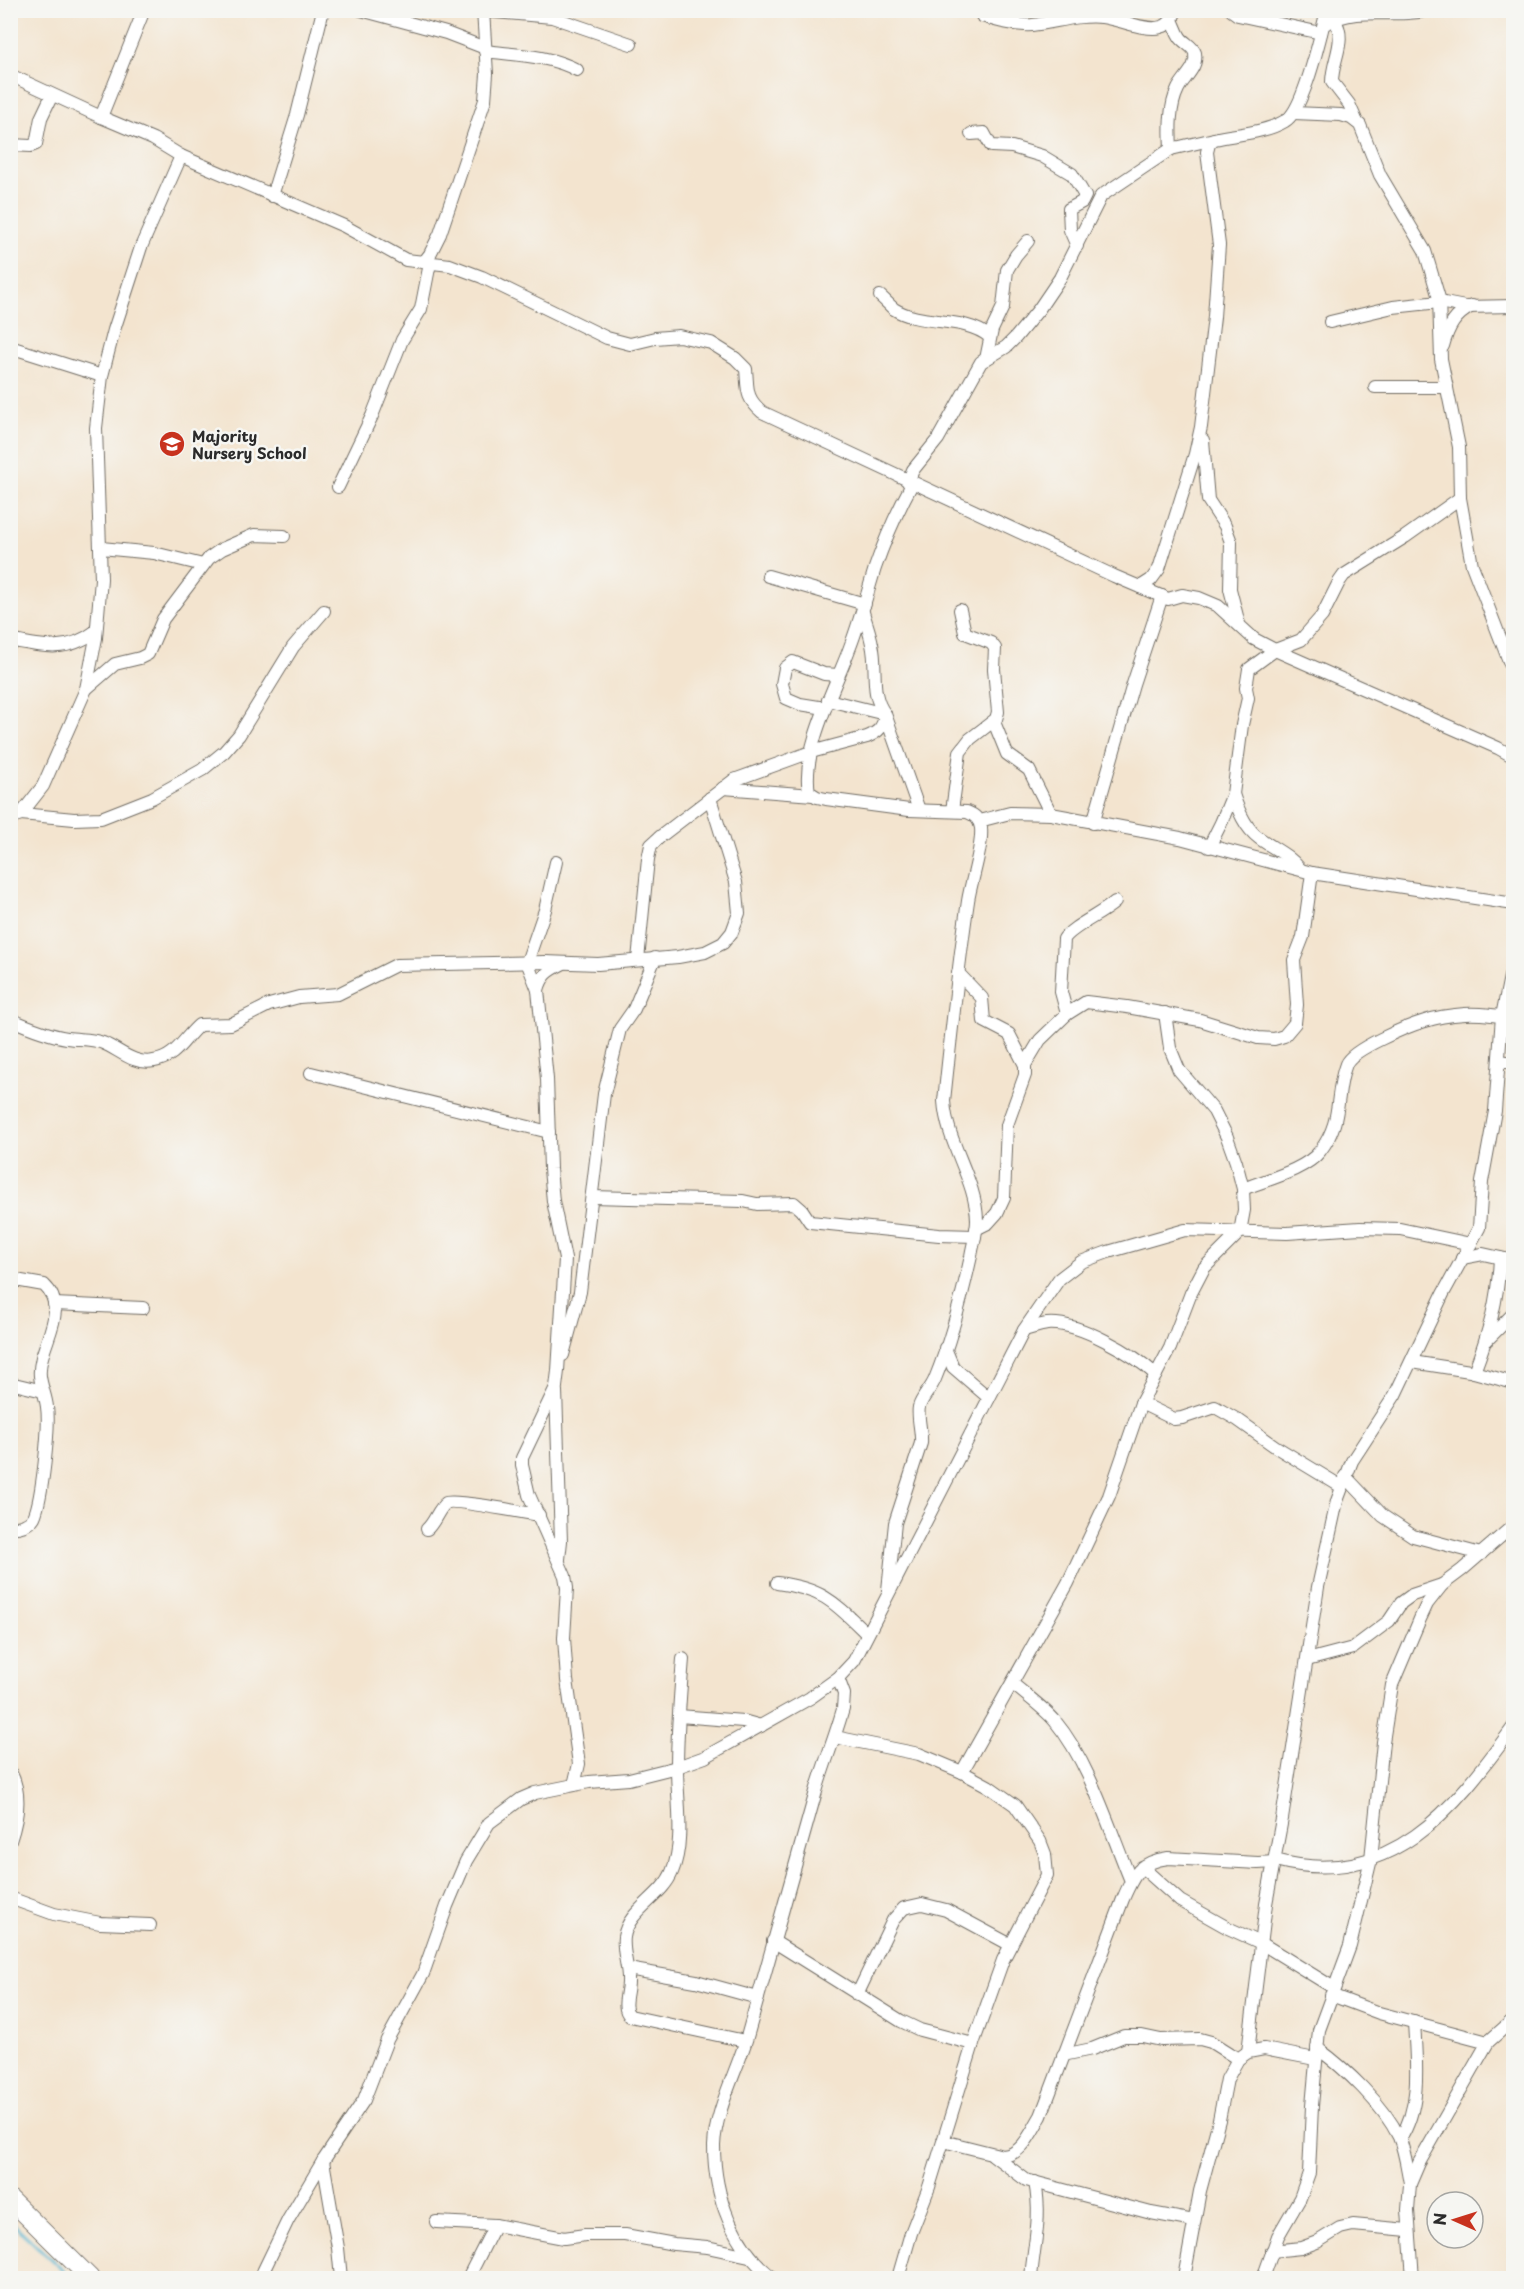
<svg xmlns="http://www.w3.org/2000/svg" width="1524" height="2289" viewBox="0 0 1524 2289" font-family="'Playpen Sans',sans-serif">
	<rect width="100%" height="100%" fill="#f6f6f2"/>
	<filter id="ink" filterUnits="userSpaceOnUse"><feTurbulence type="fractalNoise" baseFrequency=".0167" numOctaves="2"/><feDisplacementMap in="SourceGraphic" scale="12" xChannelSelector="R" yChannelSelector="G"/><feConvolveMatrix kernelMatrix="1 2 1 2 8 2 1 2 1" color-interpolation-filters="sRGB"/></filter>
	<filter id="wash" filterUnits="userSpaceOnUse"><feTurbulence type="fractalNoise" baseFrequency=".008" numOctaves="4" result="noise"/><feDisplacementMap in="SourceGraphic" scale="24" xChannelSelector="R" yChannelSelector="G"/><feGaussianBlur stdDeviation="1.35" result="paint"/><feColorMatrix in="noise" values="0 0 0 0 0 0 0 0 0 0 0 0 0 0 0 0 0 1.4 0 .05"/><feComposite in="paint" operator="in"/></filter>
	<g filter="url(#wash)">
		<rect width="100%" height="100%" fill="#f3e4cf"/>
		<g fill="none" stroke-linecap="round" stroke-linejoin="round">
			<polyline stroke="#56b8d4" stroke-width="3" points="10,2221 71,2278"/>
		</g>
	</g>
	<g filter="url(#ink)">
		<g fill="none" stroke-linecap="round" stroke-linejoin="round">
			<g stroke="#716c64" stroke-width="14">
				<g id="minor">
					<polyline points="361,10 446,33 485,48"/>
					<polyline points="1231,10 1238,15 1321,33"/>
					<polyline points="483,11 552,17 631,44"/>
					<path d="M982,16c16,5 33,10 50,9 23,-2 46,-11 70,-8 16,2 45,15 59,10 9,-2 12,-9 15,-17"/>
					<path d="M1334,19c14,21 -2,40 -2,63l17,22 7,16"/>
					<path d="M1327,23c32,-18 68,-4 102,-13"/>
					<path d="M485,51c31,4 64,4 92,19"/>
					<polyline points="10,75 101,117 153,139 181,156 344,226 406,260 424,262 430,254 440,234 485,100 487,74 483,10"/>
					<polyline points="1294,113 1341,115 1351,118 1360,125 1380,175 1425,251 1439,298 1441,359 1459,447 1460,498 1472,565 1514,674"/>
					<polyline points="101,117 144,10"/>
					<polyline points="971,134 984,133 991,146 1012,147 1042,156 1072,174 1085,196 1082,202 1069,209 1070,230 1077,246"/>
					<polyline points="10,145 31,146 36,144 41,118 52,95"/>
					<path d="M1171,149c-1,-19 -2,-42 7,-60 6,-12 20,-21 17,-36 -2,-7 -11,-10 -15,-16 -4,-6 -5,-12 -8,-17"/>
					<polyline points="272,196 297,115 323,10"/>
					<path d="M424,262l26,3 32,12 125,61 23,6 25,-6 24,-2 32,7 24,15 11,11c2,21 -1,28 16,43l352,164 54,23 14,-4 17,3 19,8 36,33 21,11 223,98 16,9"/>
					<path d="M880,296c5,4 9,9 14,13 29,18 69,6 96,28"/>
					<polyline points="1330,322 1393,307 1439,302 1465,307 1514,306"/>
					<path d="M1443,346c5,-19 12,-31 29,-40"/>
					<polyline points="10,347 102,376"/>
					<polyline points="986,359 992,330 1003,307 1007,270 1016,255 1028,241"/>
					<polyline points="1375,387 1447,387"/>
					<polyline points="1203,440 1208,500 1225,526 1231,542 1230,589 1239,624"/>
					<polyline points="908,482 913,470 938,439 981,362 1006,347 1016,337 1039,309 1060,278 1101,196 1171,149 1214,139"/>
					<polyline points="338,487 372,416 402,340 421,309 430,263"/>
					<polyline points="101,548 154,553 203,565"/>
					<polyline points="768,576 865,604"/>
					<path d="M1140,587l11,-7 8,-11 36,-115 6,-27 13,-110 5,-72 -12,-93 2,-8 5,-5c22,-5 51,-6 71,-18 19,-10 36,-88 42,-111"/>
					<path d="M10,640c33,7 57,13 86,-9"/>
					<polyline points="86,689 115,664 140,658 148,654 163,619 209,558 222,549 254,535 284,536"/>
					<polyline points="828,700 885,714 919,810"/>
					<polyline points="825,708 800,704 786,698 782,684 785,668 793,662 824,674 838,675"/>
					<polyline points="994,722 1007,754 1029,770 1051,814"/>
					<polyline points="723,788 813,795"/>
					<path d="M1233,794c5,16 12,34 26,44 15,11 29,16 41,31"/>
					<polyline points="952,811 960,752 970,739 996,719 998,712 994,669 995,648 991,643 965,633 960,610"/>
					<polyline points="21,814 74,819 101,818 152,798 202,770 224,752 239,735 293,647 324,611"/>
					<polyline points="10,818 21,814 43,786 86,689 96,638 101,579 96,428 102,376 114,330 141,247 181,156"/>
					<polyline points="979,821 1010,813 1051,814 1180,838 1312,873 1514,904"/>
					<polyline points="1093,823 1133,684 1162,596"/>
					<polyline points="1209,847 1221,823 1233,794 1242,725 1248,698 1246,688 1249,669 1275,650 1301,640 1322,616 1339,582 1344,575 1405,537 1460,498"/>
					<path d="M638,960l10,-101 3,-14 10,-9 73,-56 77,-28 56,-15c12,-5 17,-11 18,-23 -16,-21 -7,-45 -13,-70 -2,-11 -6,-21 -9,-32"/>
					<path d="M562,964c-14,7 -20,11 -24,26l9,89 3,90 3,32 12,58 -7,112 -2,16 -34,71v7l7,30 36,81 2,12 -3,50 3,42 12,84 -5,21"/>
					<polyline points="958,973 982,998 984,1021 1009,1034 1025,1065 1025,1075 1007,1125 1004,1198 997,1213 988,1223 976,1229"/>
					<polyline points="538,990 527,962 545,910 556,862"/>
					<path d="M1067,1014l-6,-22 3,-53c7,-12 38,-25 51,-37"/>
					<path d="M10,1019c18,8 38,16 57,19 12,2 24,0 36,5 17,7 30,22 51,18 23,-4 29,-22 45,-36l32,-1 38,-19 30,-8 39,-3 58,-29 149,-3 53,2 80,-7 27,-5 18,-9 9,-11 7,-19 -3,-31 -26,-84"/>
					<polyline points="1499,1061 1514,1063"/>
					<polyline points="1025,1065 1040,1040 1067,1014 1086,1002 1127,1007 1200,1020 1258,1038 1274,1039 1284,1036 1295,1023 1297,1005 1294,960 1303,937 1312,873"/>
					<polyline points="311,1073 549,1132"/>
					<path d="M1243,1189c22,-9 63,-19 77,-38 24,-31 14,-56 26,-87 6,-15 62,-38 79,-43 12,-4 27,-6 40,-7 12,-1 25,1 37,2"/>
					<polyline points="592,1197 743,1201 757,1204 794,1203 802,1210 810,1222 939,1235 975,1236"/>
					<polyline points="1462,1258 1483,1254 1514,1261"/>
					<path d="M10,1279l34,6c28,26 -7,61 -4,91 1,10 6,21 7,31 3,19 -5,93 -13,110 -5,8 -15,11 -24,10"/>
					<polyline points="54,1304 143,1308"/>
					<path d="M1024,1330c8,-2 16,-5 23,-6 31,-3 87,30 109,51"/>
					<polyline points="1487,1340 1514,1313"/>
					<polyline points="945,1348 953,1367 989,1398"/>
					<polyline points="563,1355 580,1292 604,1094 620,1029 634,1009 655,958"/>
					<polyline points="1412,1362 1470,1371 1514,1383"/>
					<path d="M1474,1372c15,-39 24,-72 26,-114"/>
					<polyline points="10,1383 43,1391"/>
					<polyline points="556,1391 561,1541 559,1559"/>
					<polyline points="1141,1403 1174,1419 1182,1418 1215,1407 1238,1420 1276,1447 1342,1487"/>
					<polyline points="1345,1476 1383,1516 1413,1536 1481,1554"/>
					<path d="M427,1529c8,-7 11,-20 19,-26 6,-4 80,10 93,12"/>
					<path d="M777,1583c47,6 58,20 90,51"/>
					<path d="M888,1590l7,-67 26,-80c1,-11 -4,-26 -2,-36 3,-10 12,-18 16,-28 16,-39 27,-82 36,-123 2,-12 6,-24 6,-36 -1,-41 -30,-75 -33,-119 7,-67 14,-133 24,-200 3,-20 15,-54 13,-73 -1,-8 -6,-13 -14,-16l-58,-2 -83,-11 -9,-2 -8,-5c-8,-42 27,-106 41,-145 10,-26 17,-53 25,-79 10,-29 23,-58 37,-84"/>
					<path d="M683,1659c-3,36 -6,73 -6,109 0,32 8,74 -5,104 -10,25 -44,38 -48,65 -2,15 5,30 4,45 0,11 -7,26 2,34l115,25"/>
					<polyline points="1307,1660 1353,1648 1389,1621 1401,1603 1412,1595 1442,1585 1462,1570 1514,1525"/>
					<path d="M1013,1684c14,12 31,24 42,37 35,42 55,110 76,160"/>
					<polyline points="679,1716 743,1721 761,1726"/>
					<polyline points="835,1737 919,1754 962,1772 988,1786 1015,1805 1040,1841 1045,1854 1047,1875 1003,1960 973,2044 929,2187 911,2233 898,2278"/>
					<path d="M10,1771c12,22 8,47 0,70"/>
					<polyline points="962,1772 1068,1583 1109,1496 1141,1403 1170,1348 1191,1293 1204,1268 1240,1232 1244,1210 1243,1189 1236,1162 1227,1137 1214,1111 1179,1070 1170,1048 1165,1013"/>
					<path d="M1275,1860c115,31 179,-51 239,-134"/>
					<polyline points="1142,1867 1180,1901 1228,1928 1261,1943 1334,1988"/>
					<polyline points="10,1898 54,1914 100,1923 150,1925"/>
					<polyline points="773,1941 901,2021 920,2030 973,2044"/>
					<polyline points="628,1969 696,1981 758,1998"/>
					<polyline points="857,1995 893,1920 904,1908 922,1904 946,1910 1011,1945"/>
					<polyline points="1331,1995 1379,2013 1488,2042"/>
					<path d="M1317,2048c29,21 66,56 82,89 6,14 8,31 11,46"/>
					<polyline points="1248,2052 1266,1904 1282,1819 1318,1587 1337,1501 1352,1461 1395,1395 1443,1294 1479,1228 1482,1182 1495,1111 1502,1016 1513,962 1514,943"/>
					<polyline points="1063,2055 1092,2049 1124,2036 1142,2036 1161,2040 1200,2039 1211,2042 1238,2059"/>
					<path d="M1400,2139c22,-34 16,-78 14,-117"/>
					<path d="M943,2141l60,15c20,-2 28,-24 38,-40l82,-217c11,-25 16,-37 45,-41l90,5 17,-1"/>
					<polyline points="993,2155 1026,2180 1151,2213 1194,2221"/>
					<polyline points="323,2161 338,2248 341,2278"/>
					<polyline points="436,2222 495,2225 564,2238 585,2235 625,2235 674,2244 707,2247 749,2256"/>
					<polyline points="1272,2251 1301,2248 1317,2242 1340,2228 1353,2225 1408,2230"/>
					<polyline points="260,2278 288,2220 323,2161 364,2100 387,2040 423,1974 447,1906 466,1861 489,1823 521,1799 535,1793 589,1782 629,1779 677,1767 705,1757 810,1698 838,1678 854,1661 1024,1330 1059,1279 1081,1262 1108,1252 1185,1230 1287,1233 1360,1228 1400,1229 1471,1244"/>
					<polyline points="468,2278 495,2225"/>
					<path d="M773,2278c-40,-31 -59,-82 -59,-132 1,-35 23,-75 33,-109 23,-81 45,-161 68,-242 8,-29 20,-57 28,-86l1,-15 -6,-16"/>
					<path d="M1031,2278c3,-36 11,-59 4,-96"/>
					<polyline points="1184,2278 1200,2191 1219,2120 1227,2079 1238,2059 1248,2052 1264,2049 1315,2059"/>
					<polyline points="1263,2278 1278,2236 1300,2198 1309,2173 1312,2106 1319,2030 1350,1946 1371,1859 1383,1742 1392,1685 1420,1619 1427,1604 1442,1585"/>
					<polyline points="1413,2278 1408,2210 1410,2184 1419,2163 1488,2042 1514,2019"/>
				</g>
			</g>
			<g stroke="#716c64" stroke-width="20">
				<polyline id="primary" points="10,2199 90,2278"/>
			</g>
			<use href="#minor" stroke="#fff" stroke-width="12"/>
			<use href="#primary" stroke="#fff" stroke-width="18"/>
		</g>
	</g>
	<defs>
		<g id="school-disc" transform="scale(1.35)"><circle r="9.5" fill="#c8321e" stroke="#f6f6f2"/><path d="M0-5L7-2L0 1L-7-2ZM-4 1L0 2.5L4 1V4Q0 6-4 4Z" fill="#fff"/></g>
	</defs>
	<g fill-rule="evenodd">
		<use href="#school-disc" x="172" y="444"/>
	</g>
	<g text-anchor="middle" dominant-baseline="central" stroke-width="5" stroke-linejoin="round" paint-order="stroke">
		<g font-size="15" font-weight="bold" fill="#2b2b2b" stroke="#f6f6f2" text-anchor="start">
			<text x="192" y="435">Majority<tspan x="192" dy="17">Nursery School</tspan></text>
		</g>
	</g>
	<rect width="1524" height="2289" fill="none" stroke="#f6f6f2" stroke-width="36"/>
	<g transform="translate(1455 2220) rotate(273)"><circle r="28" fill="#f6f6f2" stroke="#a5a5a2" stroke-width="1.5"/>
	<path d="M0-4.5L10 22L0 15L-10 22Z" fill="#c8321e"/>
	<text y="-9" font-size="16" font-weight="bold" text-anchor="middle" fill="#2b2b2b">N</text>
	</g>
</svg>
